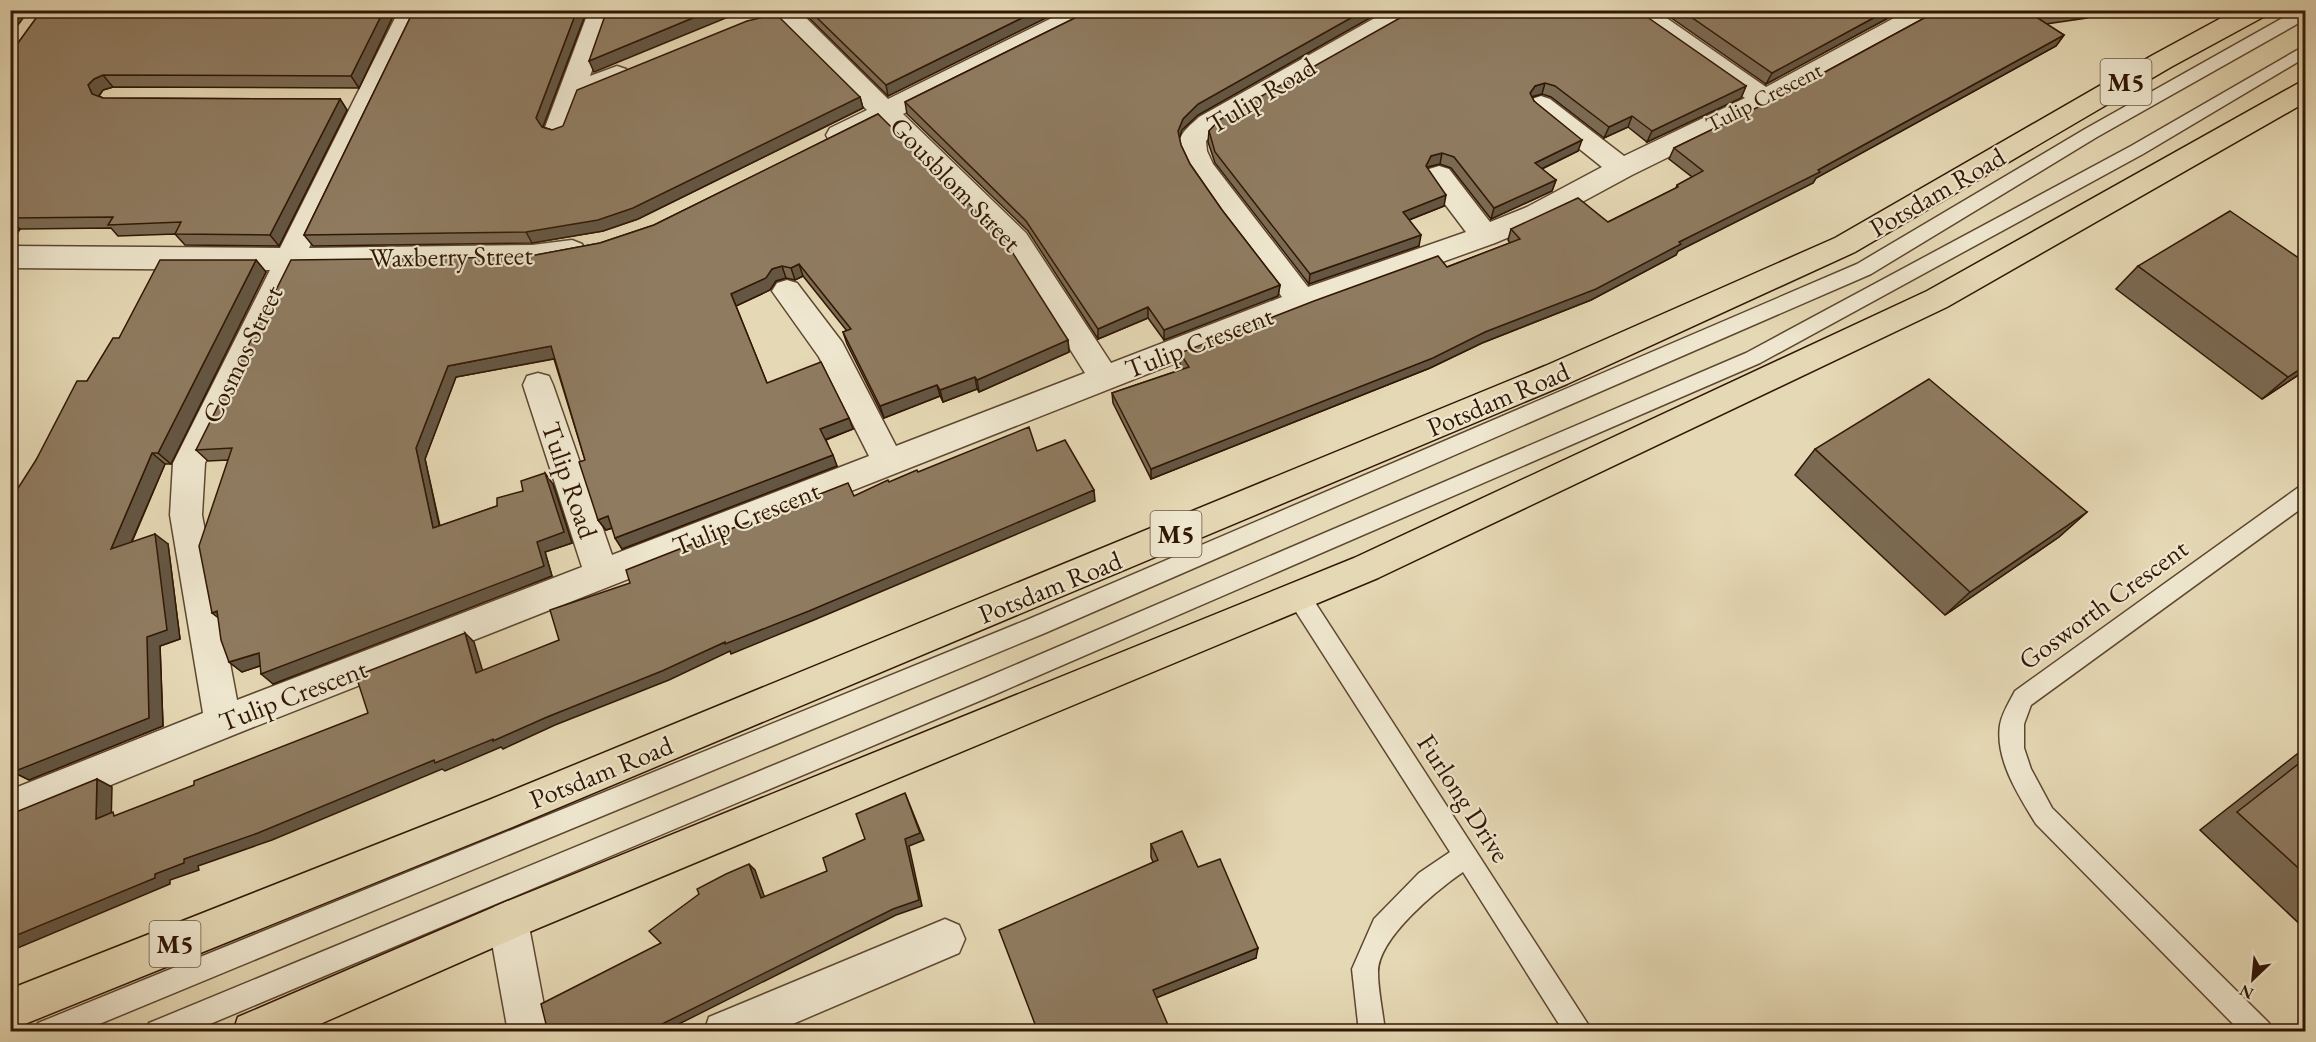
<svg xmlns="http://www.w3.org/2000/svg" width="2316" height="1042" viewBox="0 0 2316 1042" font-family="'EB Garamond',serif">
	<rect width="100%" height="100%" fill="#e5d8b4"/>
	<filter id="stains"><feTurbulence type="fractalNoise" baseFrequency=".00333" numOctaves="4"/><feColorMatrix values="0 0 0 0 .2 0 0 0 0 .09 0 0 0 0 .02 0 0 0 .5 -.17"/></filter>
	<radialGradient id="worn" r=".72"><stop offset=".6" stop-color="#630" stop-opacity="0"/><stop offset="1" stop-color="#630" stop-opacity=".3"/></radialGradient>
	<g fill="none" stroke-linecap="round" stroke-linejoin="round">
		<g stroke="#5e4730" stroke-width="3">
			<g id="service">
				<polygon points="2297,10 2306,10 2306,19 2097,137 1871,274 1045,633 80,1032 34,1032 38,1023 1029,619 1857,264 2085,129"/>
				<polygon points="2306,45 2306,57 2143,154 1760,363 996,694 191,1032 145,1032 149,1023 980,680 1746,353 2131,146"/>
				<path d="M2306,485v20l-275,200 -7,19v24l7,21 21,39 217,215 4,9h-32l-205,-208c-17,-28 -41,-64 -36,-99 2,-12 10,-24 15,-34l284,-204z"/>
				<path d="M1299,587l8,3 286,442h-29l-101,-160c-26,18 -85,66 -85,100 0,19 5,40 7,60h-26l-7,-63 22,-50 45,-46 31,-21 -159,-248 -3,-7 3,-7z"/>
			</g>
		</g>
		<g stroke="#5e4730" stroke-width="3">
			<g id="minor">
				<path d="M399,10h25l-115,238 223,-3 40,-5 10,4 4,7 -4,7 -50,9 -233,3 -94,193 -3,52 35,185 345,-133 -59,-182 4,-9 11,-3 11,3 4,9 59,170 257,-99 -50,-99 -47,-66 5,-8 10,-3 10,3 45,59 54,104 189,-73 -79,-126 -124,-122c-16,8 -34,22 -52,17l-4,-7 4,-7 37,-18 -91,-90 -3,-6v-4h25l90,89 180,-89h33l-3,6 -195,98 123,119 85,130 171,-66c-19,-27 -105,-128 -102,-155 0,-10 12,-18 19,-25l190,-107h32l-3,6 -201,113 -11,12 1,10 6,13 95,123 158,-55 -37,-49 -4,-7 4,-7 10,-3 10,3 41,53 37,-15 75,-40 -70,-56 -4,-6 4,-6 9,-3 9,3 74,57 121,-58 -117,-82 -3,-6h30l111,77 143,-77h32l-3,6 -164,89 -142,70 -85,46 -52,22 -183,66 -1076,425 -226,92v-36l193,-77 -33,-198 3,-52 97,-193 -260,-2v-22l270,2z"/>
				<polygon points="589,10 614,10 590,76 617,66 626,69 630,75 626,81 581,100 566,136 557,139 548,136 544,130"/>
				<polygon points="508,901 522,907 528,921 549,1032 508,1032 488,921 494,907"/>
				<polygon points="945,919 959,925 965,939 959,953 774,1032 704,1032 709,1017"/>
			</g>
		</g>
		<g stroke="#311704" stroke-width="3">
			<g id="primary">
				<polygon points="2236,10 2268,10 2265,16 2171,67 1855,252 1567,384 510,828 10,1030 10,989 489,800 1545,366 1835,238 2153,55"/>
				<polygon points="2306,81 2306,102 1947,307 1378,578 522,935 302,1032 233,1032 238,1017 508,901 1354,558 1927,291 2297,84"/>
			</g>
		</g>
		<use href="#service" fill="#eee6ce" fill-rule="evenodd"/>
		<use href="#minor" fill="#eee6ce" fill-rule="evenodd"/>
		<use href="#primary" fill="#e5d8b4" fill-rule="evenodd"/>
	</g>
	<g fill="#7b6a53" stroke="#311704" stroke-width="1.5">
		<polygon points="42,10 396,10 359,88 113,87 103,90 99,96 103,98 340,99 347,110 279,246 185,245 175,234 118,236 111,228 20,229 10,243 10,54"/>
		<polygon points="414,10 587,10 543,127 552,130 860,97 863,108 638,219 603,231 532,243 313,246 304,235"/>
		<polygon points="801,10 1062,10 888,96"/>
		<polygon points="1091,10 1384,10 1198,115 1182,130 1179,138 1181,145 1190,164 1222,210 1280,285 1278,296 1164,340 1148,318 1098,339 1028,231 907,114 905,102"/>
		<polygon points="1414,10 1746,86 1741,98 1647,142 1628,127 1604,138 1551,97 1542,94 1532,97 1534,101 1578,151 1542,169 1556,180 1552,191 1491,219 1451,168 1440,164 1428,167 1427,169 1444,206 1409,220 1419,246 1309,284 1215,163 1208,142 1209,131"/>
		<polygon points="1660,10 1903,10 1766,84"/>
		<polygon points="1939,10 2092,10 2087,18 2046,24 2064,35 2056,46 1816,178 1813,183 1678,251 1676,255 1591,300 1482,343 1430,368 1151,479 1113,403 1112,393 1183,369 1180,364 1180,353 1447,267 1510,243 1508,240 1511,229 1608,222 1676,188 1677,185 1692,177 1669,159 1674,148 1781,96"/>
		<polygon points="878,114 1068,340 1069,352 979,392 977,389 943,402 940,396 884,418 847,344 843,332 847,331 803,276 795,280 786,278 776,281 770,290 736,306 767,383 853,429 826,440 837,466 622,549 612,528 606,530 598,520 585,460 554,359 456,377 425,459 440,526 497,506 553,484 572,543 545,552 552,576 273,684 260,666 242,672 229,662 228,460 208,461 196,450 525,257 600,243 654,225"/>
		<polygon points="256,260 266,272 171,464 165,464 132,542 168,544 180,639 160,646 163,726 29,780 13,772 13,762 10,763 10,555 36,460 87,381 119,338"/>
		<polygon points="2138,266 2306,370 2262,399 2116,289"/>
		<polygon points="1815,449 2087,512 2059,537 1945,615 1795,475"/>
		<polygon points="2306,747 2306,930 2200,830"/>
		<polygon points="1151,844 1198,867 1256,958 1156,998 1038,1032 1153,862 1151,857"/>
	</g>
	<g fill="#645643" stroke="#311704" stroke-width="1.5">
		<polygon points="29,10 10,36 10,11"/>
		<polygon points="384,10 396,10 359,88 351,76"/>
		<polygon points="577,10 587,10 542,129 536,118"/>
		<polygon points="712,10 752,10 733,15 594,72 589,61"/>
		<polygon points="1038,10 1062,10 888,96 886,85"/>
		<polygon points="1365,10 1384,10 1198,115 1182,130 1178,142 1178,131 1183,119 1198,104"/>
		<polygon points="1888,10 1903,10 1766,84 1772,73"/>
		<polygon points="2064,35 2056,46 1816,178 1813,183 1678,251 1676,255 1591,300 1482,343 1430,368 1151,479 1151,469 1485,332 1679,242 1818,170"/>
		<polygon points="103,75 113,87 103,90 98,97 92,94 88,85 94,79"/>
		<polygon points="1545,83 1542,94 1531,97 1530,93 1535,86"/>
		<polygon points="1746,86 1741,98 1647,142 1652,131"/>
		<polygon points="860,97 863,108 638,219 603,231 532,243 526,232"/>
		<polygon points="340,99 347,110 279,246 270,235"/>
		<polygon points="1632,116 1628,127 1604,138 1609,127"/>
		<polygon points="1582,140 1578,151 1531,174 1535,163"/>
		<polygon points="1442,153 1440,164 1428,167 1423,177 1426,166 1431,156"/>
		<polygon points="1556,180 1552,191 1491,219 1494,208"/>
		<polygon points="1446,195 1444,206 1401,223 1403,212"/>
		<polygon points="10,220 20,229 10,243"/>
		<polygon points="1421,235 1419,246 1309,284 1310,274"/>
		<polygon points="256,260 266,272 171,464 158,453"/>
		<polygon points="799,264 803,276 795,280 791,268"/>
		<polygon points="782,266 786,278 776,281 770,290 736,306 731,294 772,269"/>
		<polygon points="1280,285 1278,296 1164,340 1164,330"/>
		<polygon points="1148,307 1148,318 1098,339 1098,329"/>
		<polygon points="1068,340 1069,352 979,392 977,380"/>
		<polygon points="551,346 558,358 456,377 425,459 442,538 433,528 416,448 448,366"/>
		<polygon points="2306,365 2306,370 2262,399 2288,377"/>
		<polygon points="975,377 977,389 943,402 940,390"/>
		<polygon points="937,385 940,396 884,418 880,406"/>
		<polygon points="849,418 853,429 824,440 820,429"/>
		<polygon points="152,453 165,464 124,559 111,549"/>
		<polygon points="833,455 837,466 622,549 615,538"/>
		<polygon points="545,473 553,484 572,543 545,552 552,576 273,684 261,674 537,542"/>
		<polygon points="1094,490 1095,501 814,620 731,654 730,651 669,680 555,725 503,749 501,747 445,771 442,769 272,840 198,866 199,870 170,880 170,884 13,950 10,949 10,938 155,874 184,859 434,760 547,717 725,642"/>
		<polygon points="2087,512 2059,537 1945,615 1970,592"/>
		<polygon points="608,516 615,527 606,530 598,520"/>
		<polygon points="155,534 168,544 180,639 160,646 163,726 29,780 13,772 147,637"/>
		<polygon points="217,611 225,623 212,613"/>
		<polygon points="465,633 474,642 486,682 476,673"/>
		<polygon points="259,653 271,662 242,672 229,662"/>
		<polygon points="10,748 12,748 28,756 10,763"/>
		<polygon points="97,779 112,787 111,827 96,819"/>
		<polygon points="905,793 924,840 909,846 922,906 896,915 663,1032 646,1032 905,839"/>
		<polygon points="749,864 755,870 767,904 761,898"/>
		<polygon points="1258,948 1256,958 1153,999 1153,990"/>
	</g>
	<g fill="#8f7b60" stroke="#311704" stroke-width="1.5">
		<polygon points="42,10 384,10 351,76 103,75 94,79 88,85 92,94 103,98 340,99 270,235 175,234 181,222 108,225 113,217 10,218 10,54"/>
		<polygon points="414,10 577,10 536,118 542,127 552,130 563,126 577,90 747,21 776,14 860,97 633,208 598,220 526,232 304,235"/>
		<polygon points="607,10 712,10 589,61"/>
		<polygon points="809,10 1038,10 886,85"/>
		<polygon points="1091,10 1365,10 1198,104 1183,119 1178,131 1181,145 1190,164 1222,210 1280,285 1164,330 1148,307 1098,329 1026,221 905,102"/>
		<polygon points="1414,10 1637,10 1746,86 1652,131 1632,116 1609,127 1555,86 1545,83 1535,86 1530,93 1534,101 1582,140 1535,163 1556,180 1494,208 1454,157 1442,153 1431,156 1426,166 1446,195 1403,212 1421,235 1310,274 1215,152 1209,131 1219,120"/>
		<polygon points="1681,10 1888,10 1772,73"/>
		<polygon points="1939,10 2067,10 2033,15 2064,35 1818,170 1820,172 1679,242 1681,244 1596,289 1485,332 1433,358 1151,469 1112,393 1189,367 1180,353 1314,301 1438,256 1447,267 1520,239 1511,229 1578,198 1608,222 1678,187 1677,185 1703,171 1674,148 1781,96"/>
		<polygon points="878,114 1002,236 1068,340 977,380 975,377 940,390 937,385 880,406 843,332 851,329 799,264 791,268 782,266 772,269 766,278 731,294 767,383 821,362 849,418 820,429 833,455 615,538 608,516 598,520 579,462 585,460 551,346 448,366 416,448 433,528 497,506 497,498 523,491 521,481 545,473 564,532 537,542 544,566 261,674 259,653 229,662 221,640 217,611 212,613 199,546 232,448 196,450 291,260 525,257 600,243 654,225"/>
		<polygon points="2230,211 2306,263 2306,365 2288,377 2138,266"/>
		<polygon points="160,260 256,260 158,453 152,453 111,549 155,534 167,630 147,637 149,718 13,772 12,748 10,748 10,555 14,538 13,496 36,460 77,381 87,381 113,338 119,338"/>
		<polygon points="1929,379 2087,512 1970,592 1815,449"/>
		<polygon points="1029,427 1037,451 1065,440 1094,490 809,611 725,644 725,642 662,671 547,717 493,741 493,739 435,763 434,760 258,833 184,859 184,863 155,874 155,878 10,938 10,822 16,820 16,812 97,779 96,819 113,812 114,816 194,785 194,781 368,713 356,676 465,633 476,673 559,640 550,610 630,583 626,570 848,483 854,496 888,480 889,482 917,470 918,472"/>
		<polygon points="2306,758 2306,875 2237,812"/>
		<polygon points="905,793 920,833 905,839 919,900 893,909 646,1032 548,1032 541,1004 661,943 649,931 699,894 697,889 726,874 749,864 761,898 827,871 823,858 865,839 856,814"/>
		<polygon points="1182,831 1198,867 1220,859 1258,948 1153,990 1171,1032 1038,1032 999,930 1158,860 1151,844"/>
	</g>
	<g text-anchor="middle" dominant-baseline="central" stroke-width="4.5" stroke-linejoin="round" paint-order="stroke">
		<g font-size="22" fill="#311704" stroke="#eee6ce">
			<text transform="translate(1764 97) rotate(-27)">Tulip Crescent</text>
		</g>
		<g fill="#eee6ce" stroke="#6a5541" stroke-width="1.5">
			<rect x="2100.5" y="59" width="51" height="46" rx="4.5"/>
			<rect x="1150.5" y="511" width="51" height="46" rx="4.5"/>
			<rect x="149.5" y="921" width="51" height="46" rx="4.5"/>
		</g>
		<g font-size="26" font-weight="bold" fill="#311704">
			<text x="2126" y="82">M5</text>
			<text x="1176" y="534">M5</text>
			<text x="175" y="944">M5</text>
		</g>
		<g font-size="27" fill="#311704" stroke="#eee6ce">
			<text transform="translate(1261 95) rotate(-31)">Tulip Road</text>
			<text transform="translate(956 184) rotate(46)">Gousblom Street</text>
			<text transform="translate(1937 192) rotate(-30)">Potsdam Road</text>
			<text transform="translate(451 256) rotate(-1)">Waxberry Street</text>
			<text transform="translate(1199 342) rotate(-21)">Tulip Crescent</text>
			<text transform="translate(242 354) rotate(-64)">Cosmos Street</text>
			<text transform="translate(1498 399) rotate(-23)">Potsdam Road</text>
			<text transform="translate(570 480) rotate(71)">Tulip Road</text>
			<text transform="translate(746 518) rotate(-22)">Tulip Crescent</text>
			<text transform="translate(1050 587) rotate(-22)">Potsdam Road</text>
			<text transform="translate(2103 604) rotate(-36)">Gosworth Crescent</text>
			<text transform="translate(293 695) rotate(-21)">Tulip Crescent</text>
			<text transform="translate(601 772) rotate(-22)">Potsdam Road</text>
			<text transform="translate(1464 798) rotate(57)">Furlong Drive</text>
		</g>
	</g>
	<rect width="2316" height="1042" fill="none" stroke="#e5d8b4" stroke-width="36"/>
	<rect x="12" y="12" width="2292" height="1018" fill="none" stroke="#311704" stroke-width="3"/>
	<rect x="18" y="18" width="2280" height="1006" fill="none" stroke="#311704" stroke-width="1.5"/>
	<g transform="translate(2253 979) rotate(206)" stroke="#eee6ce" stroke-width="4.5" paint-order="stroke">
	<path d="M0-4.5L10 22L0 15L-10 22Z" fill="#311704"/>
	<text y="-9" font-size="16" font-weight="bold" text-anchor="middle" fill="#311704">N</text>
	</g>
	<rect width="100%" height="100%" filter="url(#stains)"/>
	<rect width="100%" height="100%" fill="url(#worn)"/>
</svg>
